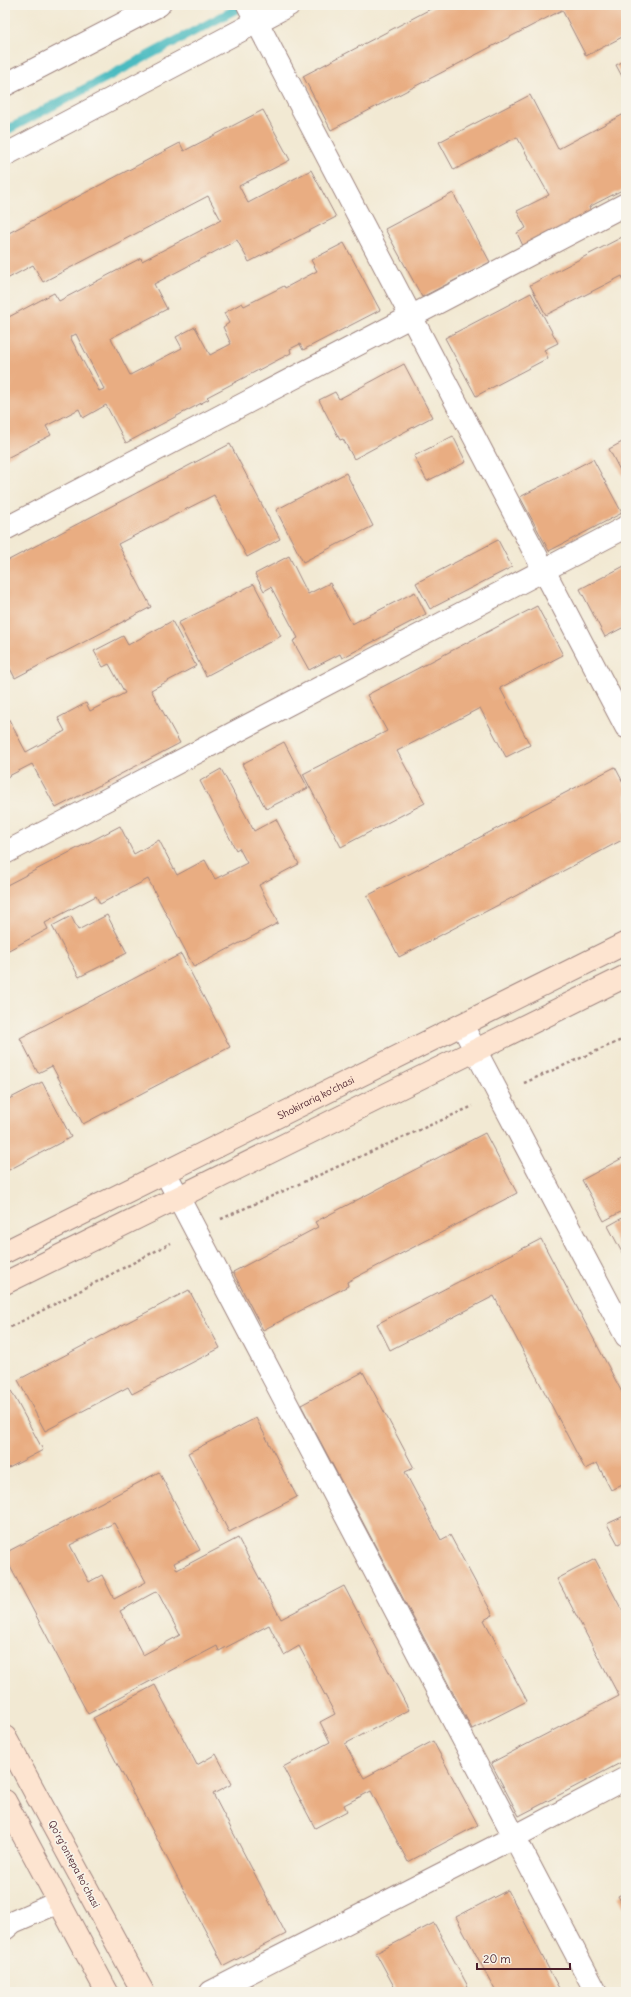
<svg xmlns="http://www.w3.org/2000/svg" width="631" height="1997" viewBox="0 0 631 1997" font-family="Delius,sans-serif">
	<rect width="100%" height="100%" fill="#f7f3e8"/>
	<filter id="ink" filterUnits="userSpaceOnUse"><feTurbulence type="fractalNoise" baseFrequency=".025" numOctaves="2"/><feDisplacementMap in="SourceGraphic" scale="8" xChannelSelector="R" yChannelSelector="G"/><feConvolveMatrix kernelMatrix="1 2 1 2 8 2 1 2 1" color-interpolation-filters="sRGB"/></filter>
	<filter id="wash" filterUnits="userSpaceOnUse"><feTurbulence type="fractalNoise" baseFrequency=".012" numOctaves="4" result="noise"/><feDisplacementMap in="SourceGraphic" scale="16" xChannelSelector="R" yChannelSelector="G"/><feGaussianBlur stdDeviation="0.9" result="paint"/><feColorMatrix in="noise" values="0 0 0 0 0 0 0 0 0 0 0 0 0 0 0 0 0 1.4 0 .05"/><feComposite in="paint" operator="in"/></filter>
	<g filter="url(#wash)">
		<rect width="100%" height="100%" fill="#f2e9d3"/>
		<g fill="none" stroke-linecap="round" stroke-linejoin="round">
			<polyline stroke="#4cbbc1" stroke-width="9" points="5,131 244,5"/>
		</g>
		<g id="blocks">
			<g fill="#e9ad82" fill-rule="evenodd">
				<polygon points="438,5 626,5 626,35 586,56 562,10 331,130 303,76"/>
				<polygon points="626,60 626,84 616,65"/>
				<polygon points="530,95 558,149 626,113 626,188 589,207 592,213 524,248 517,233 526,228 517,211 549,195 517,137 454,170 439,142"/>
				<path d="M263,110l27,50 -51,26 9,17 63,-33 25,47 -87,45 -12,-22 -83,44 13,25 -56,29 19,37 52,-27 -6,-11 19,-10 15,28 21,-11 -8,-17 6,-4 -5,-10 18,-10 2,3 40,-20 1,2 32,-17 -6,-11 33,-17 36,67 -77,40 -3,-6 -10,5 1,4 -84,44 2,2 -83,44 -20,-38 -23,13 -4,-9 -33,17 5,9 -46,24v-140l49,-26 5,8 82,-43 1,3 79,-41 -13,-24 -165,86 -10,-17 -28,15v-45l175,-92 4,8zM76,334l28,55 -5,2 -29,-54z"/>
				<polygon points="453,193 490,262 422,297 385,229"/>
				<polygon points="626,235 626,285 622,276 546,315 530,285"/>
				<polygon points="531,293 558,343 544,350 548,358 476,396 445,338"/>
				<polygon points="404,364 432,417 354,459 343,439 340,440 319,400 335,392 339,399"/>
				<polygon points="453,436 466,462 427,481 414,456"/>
				<polygon points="626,440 626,482 609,449"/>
				<polygon points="230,444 280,539 247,557 214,495 118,544 151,607 15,678 5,659 5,562"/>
				<polygon points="593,459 622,513 549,551 520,497"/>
				<polygon points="346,473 373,526 303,562 276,510"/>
				<polygon points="498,540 512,567 430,609 416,583"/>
				<polygon points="289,556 308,594 330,583 352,624 415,592 426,614 342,658 340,654 309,670 293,641 298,638 271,587 264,591 255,574"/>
				<polygon points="626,565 626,626 605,637 580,589"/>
				<polygon points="254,584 281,636 206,676 178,623"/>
				<polygon points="537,606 563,655 500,688 530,745 506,757 480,708 397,751 425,803 341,847 303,774 387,731 367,695"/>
				<polygon points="172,621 196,666 151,690 180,743 56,808 32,764 5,778 5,712 26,752 65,731 58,718 86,703 90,711 125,693 109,664 103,667 94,651 123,636 128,645"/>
				<polygon points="284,742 308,788 266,809 242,764"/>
				<polygon points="615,767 626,788 626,838 399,957 367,896"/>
				<polygon points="221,769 254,831 276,819 299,864 259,885 278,923 194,967 148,879 100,904 96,896 45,923 48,929 5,952 5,886 120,826 134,854 159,840 177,875 205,860 215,879 247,863 239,848 236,850 200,781"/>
				<polygon points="107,915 127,953 79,977 52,926 71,916 78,930"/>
				<polygon points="181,954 230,1047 83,1124 52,1066 38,1073 20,1038"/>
				<polygon points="42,1082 71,1137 5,1172 5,1101"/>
				<polygon points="485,1133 517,1193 347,1282 348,1286 263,1330 233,1272 318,1227 315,1222"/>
				<polygon points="626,1156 626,1209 604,1221 582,1180"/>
				<polygon points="626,1216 626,1260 608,1226"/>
				<polygon points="541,1239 626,1400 626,1488 624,1483 611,1490 597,1463 585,1469 494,1296 390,1350 377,1324"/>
				<polygon points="189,1290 220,1348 132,1394 128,1387 45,1431 18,1380"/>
				<polygon points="363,1372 414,1468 405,1472 441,1540 450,1535 493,1615 484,1620 527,1701 472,1729 301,1405"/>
				<polygon points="8,1385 43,1450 5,1470 5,1386"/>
				<polygon points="256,1418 297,1497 229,1532 188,1453"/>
				<path d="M159,1472l41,78 -26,13 3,7 61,-32 43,81 63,-33 65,124 -64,34 19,34 69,-37 45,84 -70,37 -37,-71 -27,14 3,6 -32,17 -32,-61 47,-25 -10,-20 15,-8 -36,-68 -15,9 -15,-30 -50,26 -2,-5 -129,68 -83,-157v-4zM114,1523l32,59 -32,17 -12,-24 -13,7 -19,-37zM157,1591l23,44 -37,20 -23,-44z"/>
				<polygon points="626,1515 626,1540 618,1544 607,1524"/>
				<polygon points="595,1559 626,1618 626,1760 519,1816 491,1763 619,1696 557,1579"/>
				<polygon points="155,1685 197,1765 216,1754 232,1784 213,1794 286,1934 224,1966 93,1718"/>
				<polygon points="508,1890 552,1975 561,1992 496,1992 456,1917"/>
				<polygon points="626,1892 626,1911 618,1896"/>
				<polygon points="434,1923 471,1992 397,1992 376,1953"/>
			</g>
		</g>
	</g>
	<g filter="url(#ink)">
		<use href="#blocks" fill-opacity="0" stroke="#9e847f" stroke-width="1"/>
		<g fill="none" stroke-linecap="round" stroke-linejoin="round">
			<g stroke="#9e847f" stroke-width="24">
				<g id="minor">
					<polyline points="248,5 626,727"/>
					<polyline points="5,85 159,5"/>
					<polyline points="5,155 289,5"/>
					<polyline points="5,529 626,204"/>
					<polyline points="5,853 626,527"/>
					<polyline points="462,1025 626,1336"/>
					<polyline points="165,1172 596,1992"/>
					<polyline points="5,1929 13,1922 59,1902"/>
					<polyline points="211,1992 514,1837 626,1778"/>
				</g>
			</g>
			<g stroke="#9e847f" stroke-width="24">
				<g id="secondary">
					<path id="s1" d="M5,1252l621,-309"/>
					<polyline points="5,1283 626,976"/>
					<polyline points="5,1737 143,1992"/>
					<polyline points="5,1801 107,1992"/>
				</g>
			</g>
			<g stroke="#9e847f" stroke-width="2.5" stroke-dasharray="3 3" stroke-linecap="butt">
				<polyline points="524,1083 626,1038"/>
				<polyline points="221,1219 473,1106"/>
				<polyline points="5,1330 171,1243"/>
			</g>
			<use href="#minor" stroke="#fff" stroke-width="22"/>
			<use href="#secondary" stroke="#fde4d0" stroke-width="22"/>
		</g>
	</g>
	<g text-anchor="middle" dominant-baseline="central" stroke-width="3.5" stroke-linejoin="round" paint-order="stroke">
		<g font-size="10" fill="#4a1f2b" stroke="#f7f3e8">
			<text stroke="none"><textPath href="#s1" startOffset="347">Shokirariq ko'chasi</textPath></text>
			<text transform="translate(74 1864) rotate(62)">Qoʻrgʻontepa koʻchasi</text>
		</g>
	</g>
	<rect width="631" height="1997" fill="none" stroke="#f7f3e8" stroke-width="20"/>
	<path d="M477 1963v6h93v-6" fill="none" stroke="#4a1f2b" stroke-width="2"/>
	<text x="483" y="1963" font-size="12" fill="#4a1f2b" stroke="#f7f3e8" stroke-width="3" paint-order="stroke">20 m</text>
</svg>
